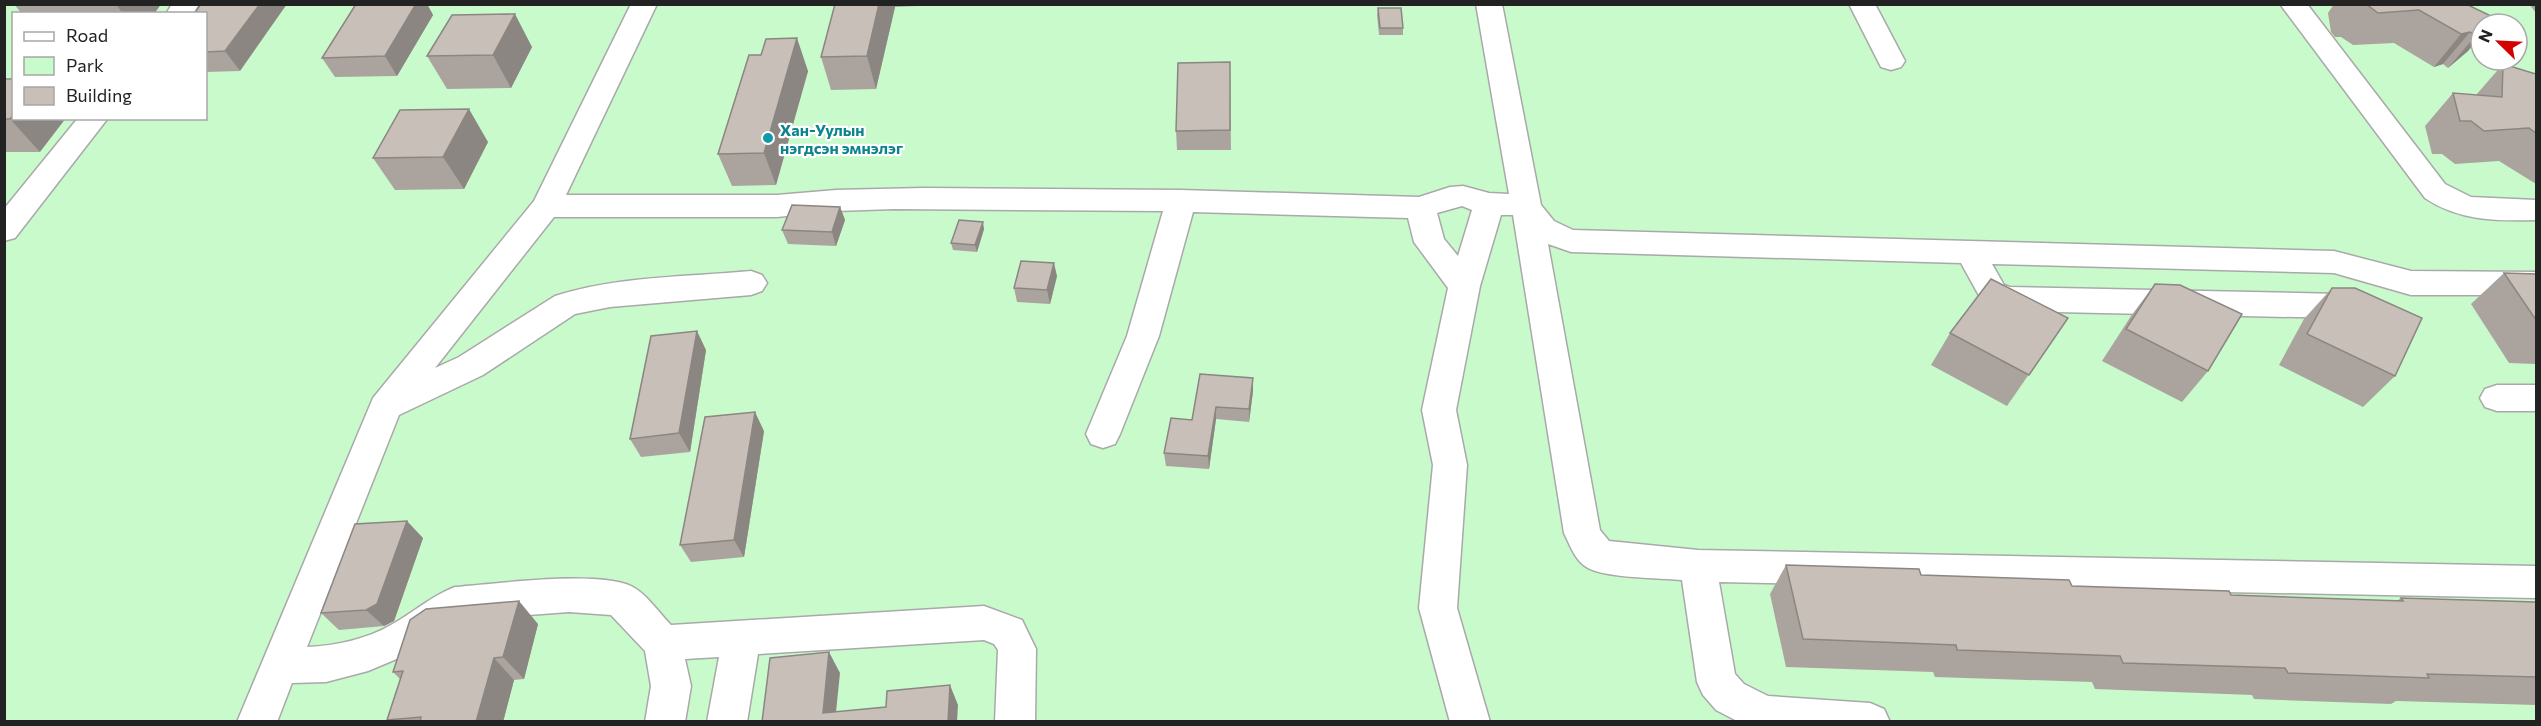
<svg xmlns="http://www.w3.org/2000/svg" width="2541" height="726" viewBox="0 0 2541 726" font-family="Commissioner,sans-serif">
	<rect width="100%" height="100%" fill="#f2efe9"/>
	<path fill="#c8facc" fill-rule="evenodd" d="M5,5h2531v716h-2531zM14,14h192v104h-192zM2481,24h36v36h-36z"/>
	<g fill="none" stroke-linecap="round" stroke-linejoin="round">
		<g stroke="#a9a9a9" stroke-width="3">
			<g id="minor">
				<polygon points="172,4 199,4 193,14 166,14"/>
				<path d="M631,4h26l-91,191h211l59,-5 88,-2 257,2 238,7 31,-10 13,-1 26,7 20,1 -33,-190h26l39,201 13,16 19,9 761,21 77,20 125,1v23h-125l-77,-22 -342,-9 12,21 6,2 332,7 11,4 5,8 -5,8 -11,4 -336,-7 -24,-10 -21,-38 -390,-11 -23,-8 52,286 9,11 89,9 838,16v32l-817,-16 16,92 9,10 24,12 102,7 14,6 6,13h-151l-23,-12 -13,-15 -6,-13 -15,-102c-23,-2 -76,-2 -94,-12 -13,-7 -18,-23 -24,-35l-51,-318h-12l-21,71 -24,124 11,55 -10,143 33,114h-40l-31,-114 14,-143 -11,-55 26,-122 -34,-46 -6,-24 -215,-6 -34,124 -39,98 -5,10 -12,4 -12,-4 -5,-10 41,-98 36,-125 -269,-2 -58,2 -59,6h-223l-119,151 24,-11 96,-61c62,-20 131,-19 196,-25l11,4 5,8 -5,8 -11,4 -141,12 -35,7 -92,61 -84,40 -92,232c28,-1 60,-8 84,-22 22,-12 40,-29 64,-38 41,-3 141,-17 176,-1 15,7 28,27 40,39l313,-19 38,14 14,29 -1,73h-40l3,-72 -4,-6 -10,-4 -226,14 -11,68h-40l12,-65 -34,2 6,27 -6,36h-40l6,-36 -6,-35 -34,-36 -42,-3 -107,8 -44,30 -50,21 -42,11 -34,1 -15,39h-40l136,-324 161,-197zM1462,206l10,4 -14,46 -14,-17 -7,-26z"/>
				<polygon points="1849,4 1875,4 1905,61 1901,67 1891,70 1881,67"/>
				<path d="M2280,4h27l138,180 26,13 65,3v20c-39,1 -77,1 -111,-22z"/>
				<polygon points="78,118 108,118 15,238 4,241 4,209"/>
				<polygon points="2497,385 2536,385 2536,411 2497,411 2485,407 2480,398 2485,389"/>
			</g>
		</g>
		<use href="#minor" fill="#fff" fill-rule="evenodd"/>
	</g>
	<g fill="#aba49e">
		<polygon points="14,4 161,4 154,14 22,14"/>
		<polygon points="356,4 427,4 433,15 397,76 335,77 322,58"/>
		<polygon points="835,4 917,4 917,6 895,7 876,89 831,90 821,57"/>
		<polygon points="2334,4 2466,4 2491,24 2468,51 2448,68 2443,64 2434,67 2394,43 2353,45 2341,37 2335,37 2331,32 2328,13"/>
		<polygon points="2529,4 2536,4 2536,13"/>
		<polygon points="1378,8 1403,28 1403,35 1379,35 1377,15"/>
		<polygon points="206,14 240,71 206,72"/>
		<polygon points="532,47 511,88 447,89 427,56"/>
		<polygon points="761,55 808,71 776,185 732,186 718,154"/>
		<polygon points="1230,62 1231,150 1177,150 1176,131"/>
		<polygon points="2503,64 2536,74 2536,184 2499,161 2455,164 2442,154 2432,154 2425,126 2453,93 2476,95"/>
		<polygon points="4,79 40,152 4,152"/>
		<polygon points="488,142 464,189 395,190 373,158"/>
		<polygon points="840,207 845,220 836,246 788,244 782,230"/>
		<polygon points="984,229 977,252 953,250 951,243"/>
		<polygon points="2504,273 2536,274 2536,364 2509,363 2471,304"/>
		<polygon points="1057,276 1050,304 1017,302 1014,288"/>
		<polygon points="2155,284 2208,371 2182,402 2102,361 2131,316"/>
		<polygon points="2332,288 2395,376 2363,407 2279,365 2304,319"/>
		<polygon points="2068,318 2007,406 1931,365 1950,333"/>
		<polygon points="706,350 690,452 641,457 630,439"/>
		<polygon points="1200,374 1253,391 1249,422 1216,419 1209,469 1166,466 1164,453 1192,420"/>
		<polygon points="764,431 744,557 691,562 680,545"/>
		<polygon points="423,538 394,621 384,626 339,630 321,613"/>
		<polygon points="1786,565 2072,586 2231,595 2397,601 2401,598 2536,602 2536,705 2396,701 2391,704 2254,699 2252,695 2095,689 2092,682 1935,677 1933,672 1786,667 1770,594"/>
		<polygon points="538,624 524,679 514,680 503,722 389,722 387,720 400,679 393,672"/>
	</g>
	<g fill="#8b8681">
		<polygon points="116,4 161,4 154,14 123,14"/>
		<polygon points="260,4 287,4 240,71 225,51"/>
		<polygon points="416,4 427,4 433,15 397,76 385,56"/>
		<polygon points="879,4 894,4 895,7 876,89 867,56"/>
		<polygon points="515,14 532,47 511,88 493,55"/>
		<polygon points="2481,30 2481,35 2468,51 2448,68 2476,35"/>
		<polygon points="2470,32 2443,64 2434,67 2461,34"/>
		<polygon points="797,38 808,71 776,185 764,153"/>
		<polygon points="469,109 488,142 464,189 443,157"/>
		<polygon points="14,114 14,118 66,118 40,152 10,119"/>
		<polygon points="840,207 845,220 836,246 832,232"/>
		<polygon points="983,222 984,229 977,252 975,245"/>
		<polygon points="1054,263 1057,276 1050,304 1047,290"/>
		<polygon points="697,331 706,350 690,452 679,433"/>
		<polygon points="1253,378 1253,391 1249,422 1249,409"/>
		<polygon points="1216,407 1216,419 1209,469 1208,456"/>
		<polygon points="755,412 764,431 744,557 734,540"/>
		<polygon points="407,521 423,538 394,621 384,626 366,610"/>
		<polygon points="519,601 538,624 524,679 503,657"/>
		<polygon points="829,652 840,673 835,722 823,713"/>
		<polygon points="494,658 514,680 503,722 476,722"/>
		<polygon points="950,685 958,705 957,722 948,722"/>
	</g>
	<g fill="#c7bfb8" stroke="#8b8681" stroke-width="1.5">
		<polygon points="201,4 260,4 225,51 206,52 206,14 194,14"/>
		<polygon points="356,4 416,4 385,56 322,58"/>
		<polygon points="835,4 879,4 867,56 821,57"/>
		<polygon points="2366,4 2466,4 2495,18 2489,24 2481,24 2481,30 2476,35 2470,32 2461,34 2419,10 2378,13"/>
		<polygon points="1378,8 1401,8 1403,28 1380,28"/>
		<polygon points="515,14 493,55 427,56 452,15"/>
		<polygon points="797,38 764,153 718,154 749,55 761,55 766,39"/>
		<polygon points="1230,62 1230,130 1176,131 1178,63"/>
		<polygon points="2503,64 2536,74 2536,133 2529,128 2484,131 2471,121 2460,121 2453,93 2502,97"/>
		<polygon points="4,79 14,79 14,114 10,119 4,119"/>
		<polygon points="469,109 443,157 373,158 400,110"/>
		<polygon points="792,205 840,207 832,232 782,230"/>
		<polygon points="959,220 983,222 975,245 951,243"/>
		<polygon points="1021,261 1054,263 1047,290 1014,288"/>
		<polygon points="2504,273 2536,274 2536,320"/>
		<polygon points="1991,279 2068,318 2029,375 1950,333"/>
		<polygon points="2155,284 2180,285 2242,314 2208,371 2126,329"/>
		<polygon points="2332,288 2355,288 2422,318 2395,376 2307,334"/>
		<polygon points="697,331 679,433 630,439 651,336"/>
		<polygon points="1200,374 1253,378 1249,409 1216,407 1208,456 1164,453 1171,418 1192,420"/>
		<polygon points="755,412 734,540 680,545 705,417"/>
		<polygon points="407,521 377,604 366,610 321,613 355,524"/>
		<polygon points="1786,565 1919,569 1921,575 2069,580 2072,586 2229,591 2231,595 2403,601 2401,598 2536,602 2536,677 2427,674 2429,678 2288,673 2285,668 2123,663 2120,656 1957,650 1956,645 1803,639"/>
		<polygon points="519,601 503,657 494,658 476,722 420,722 421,717 387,720 403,671 393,672 410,620 426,609"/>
		<polygon points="829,652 823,713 886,707 887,691 950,685 948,722 762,722 770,658"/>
	</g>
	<circle fill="#0f9aa8" stroke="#fff" stroke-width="2" cx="768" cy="138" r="6"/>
	<g text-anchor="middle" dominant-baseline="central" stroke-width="4.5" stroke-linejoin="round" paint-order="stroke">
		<g font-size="16" font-weight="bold" fill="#0d838f" stroke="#fff" text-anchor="start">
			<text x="780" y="129">Хан-Уулын<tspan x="780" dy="18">нэгдсэн эмнэлэг</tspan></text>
		</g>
	</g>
	<rect width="2541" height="726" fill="none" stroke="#222222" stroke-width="12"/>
	<rect x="12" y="12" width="195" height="108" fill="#ffffff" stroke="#a7a7a7" stroke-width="1.5"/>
	<rect x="24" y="32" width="30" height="9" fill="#ffffff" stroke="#a7a7a7" stroke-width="1.5"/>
	<text x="66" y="42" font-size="18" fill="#222222">Road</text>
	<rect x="24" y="57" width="30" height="18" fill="#c8facc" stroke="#a7a7a7" stroke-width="1.5"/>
	<text x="66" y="72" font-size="18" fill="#222222">Park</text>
	<rect x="24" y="87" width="30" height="18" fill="#c7bfb8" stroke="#a7a7a7" stroke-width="1.5"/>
	<text x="66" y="102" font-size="18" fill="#222222">Building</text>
	<g transform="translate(2499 42) rotate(294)"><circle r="28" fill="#ffffff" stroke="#a7a7a7" stroke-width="1.5"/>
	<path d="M0-4.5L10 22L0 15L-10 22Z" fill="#d40000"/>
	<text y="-9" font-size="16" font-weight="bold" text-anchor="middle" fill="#222222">N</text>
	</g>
</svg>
